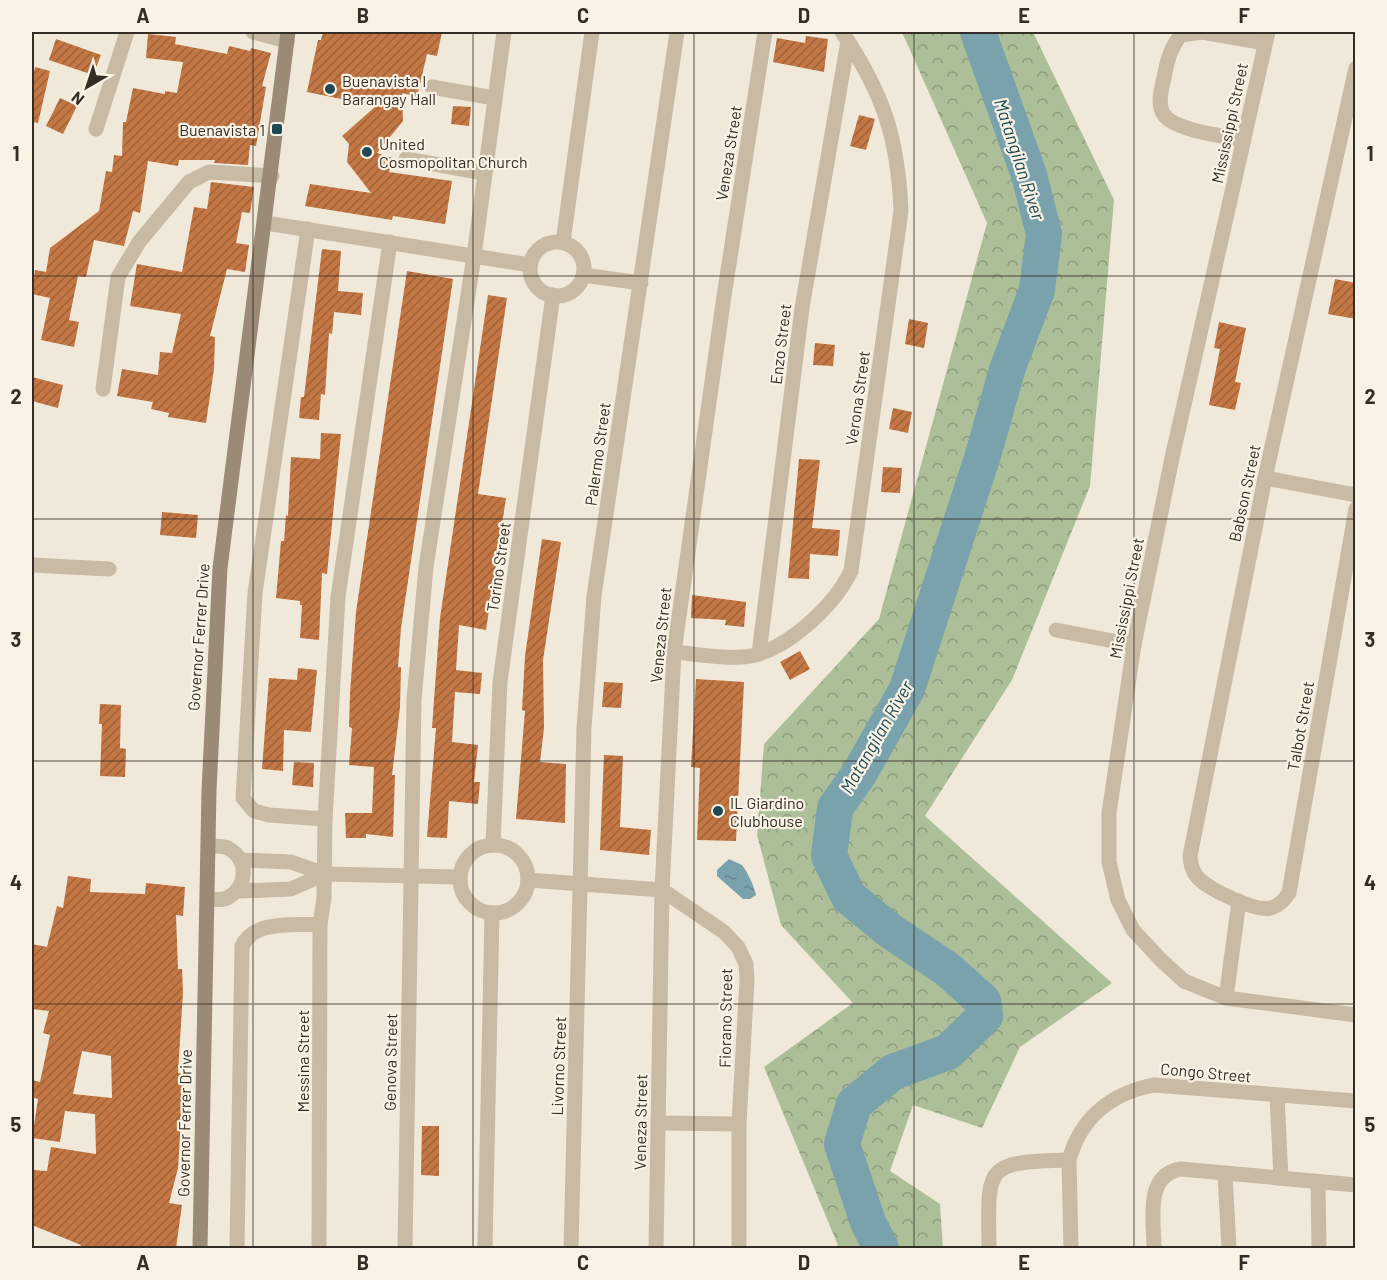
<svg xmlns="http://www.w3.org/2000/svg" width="1387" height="1280" viewBox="0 0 1387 1280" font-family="Barlow,sans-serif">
	<defs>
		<pattern id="forest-crowns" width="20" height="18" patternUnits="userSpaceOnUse" patternTransform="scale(1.5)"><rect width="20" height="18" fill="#acbf99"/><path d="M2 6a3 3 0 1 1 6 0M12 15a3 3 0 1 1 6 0" fill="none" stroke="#8d9c7d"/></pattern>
		<pattern id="water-ripples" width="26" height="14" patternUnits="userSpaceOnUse" patternTransform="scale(1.5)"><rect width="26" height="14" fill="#79a2ad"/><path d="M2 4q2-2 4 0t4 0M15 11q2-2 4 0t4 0" fill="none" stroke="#64848d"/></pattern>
		<pattern id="building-hatch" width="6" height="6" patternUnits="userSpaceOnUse" patternTransform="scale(1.5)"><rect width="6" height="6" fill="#c37744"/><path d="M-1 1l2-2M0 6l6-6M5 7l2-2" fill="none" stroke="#9f6239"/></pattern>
	</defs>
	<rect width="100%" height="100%" fill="#f0e9d9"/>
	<polygon fill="url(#forest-crowns)" points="902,32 1033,32 1114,200 1090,486 1012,680 925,816 1112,983 1020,1047 982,1128 913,1105 890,1171 940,1204 943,1248 839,1248 764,1067 853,1003 781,925 757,835 764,744 879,619 987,223"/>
	<path fill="url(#water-ripples)" d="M729,859l13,6c6,8 12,21 14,30l-6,4h-7l-26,-23v-6z"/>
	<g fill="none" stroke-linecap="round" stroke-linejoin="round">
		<polyline stroke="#79a2ad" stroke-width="36" points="881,1248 868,1222 842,1144 854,1104 893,1072 948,1052 985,1016 983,1001 947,969 889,930 849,897 829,856 835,808 859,774 907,689 983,455 1008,367 1037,290 1044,234 1029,175 978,32"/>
	</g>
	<g fill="url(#building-hatch)" fill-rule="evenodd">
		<polygon points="323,32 442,32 437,56 427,54 417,97 402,93 403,121 377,153 392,158 389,172 452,181 445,224 393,216 392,220 305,206 310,184 371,193 347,162 349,144 342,136 376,106 307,92 318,40 321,40"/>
		<polygon points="148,34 176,37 175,44 227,54 229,46 250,51 251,48 271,53 262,86 266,87 256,146 250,145 248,165 214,163 215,160 179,160 178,166 148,161 140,213 133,211 124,246 94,240 86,277 78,276 69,320 79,322 74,347 41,340 50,298 32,294 35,270 46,272 50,248 99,211 106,171 112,172 114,155 122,156 123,122 126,122 133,88 165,94 165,91 177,93 183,62 146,58"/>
		<polygon points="806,36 828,39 824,72 773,62 777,38 805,43"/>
		<polygon points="56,39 101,55 93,75 49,60"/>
		<polygon points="35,67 50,71 38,123 32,122 32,82"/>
		<polygon points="60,98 77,106 63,134 46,126"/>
		<polygon points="453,106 471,107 469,126 451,124"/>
		<polygon points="859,115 875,119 866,150 850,146"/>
		<polygon points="211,182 254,187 250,213 242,212 236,243 249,245 245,272 227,269 210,336 215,337 214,369 206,423 168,417 169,413 151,409 153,402 117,396 122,369 158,375 160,352 172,353 181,314 130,306 137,264 182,272 194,207 207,209"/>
		<polygon points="322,249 341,251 338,291 363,293 361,315 334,312 332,334 329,333 325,395 321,394 319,420 299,418 301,397 304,397"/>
		<polygon points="407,271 453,279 401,628 398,667 401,667 400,707 392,775 395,775 393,837 366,834 366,838 346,838 345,813 372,813 374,767 349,765 352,728 349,727 350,693 356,612"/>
		<polygon points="1335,279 1356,283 1356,319 1328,314"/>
		<polygon points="488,295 507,298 478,494 506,498 486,630 459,625 456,670 482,673 480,694 455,692 452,742 478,745 474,782 480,782 478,804 449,801 447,838 427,837 436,728 432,728 440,618"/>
		<polygon points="909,319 928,323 924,348 905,344"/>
		<polygon points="1219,322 1246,328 1235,382 1241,383 1235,410 1209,405 1220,349 1214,348"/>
		<polygon points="815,343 835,345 833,366 813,365"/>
		<polygon points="32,377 63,385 58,408 32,401"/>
		<polygon points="893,408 912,412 908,433 889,429"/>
		<polygon points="321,433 341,434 327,574 322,573 319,640 300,638 302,605 300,605 300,601 276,598 281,541 284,541 286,515 288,516 291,457 320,459"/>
		<polygon points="799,459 820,460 812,528 840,530 838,556 810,554 809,579 788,578"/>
		<polygon points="883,467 902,468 900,493 881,492"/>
		<polygon points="162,512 198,515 196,538 160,535"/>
		<polygon points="542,539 561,542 543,660 544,728 540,762 566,764 565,823 516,819 525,711 522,710 525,656"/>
		<polygon points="692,595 746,602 744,627 725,625 726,620 691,618"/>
		<polygon points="800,651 810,669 790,680 780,662"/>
		<polygon points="298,668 317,670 311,732 284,730 283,771 262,769 269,678 297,680"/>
		<polygon points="696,679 744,682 736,841 697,840 700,768 691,767"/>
		<polygon points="604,682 623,683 621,708 602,707"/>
		<polygon points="100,704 121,705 120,748 126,749 125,777 100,776 102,724 99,724"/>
		<polygon points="604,755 623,756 620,827 651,830 649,855 600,850"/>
		<polygon points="294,762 314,763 313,787 292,785"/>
		<path d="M68,876l23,3 -1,13 55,2 1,-11 39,4 -2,29 -7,-1 2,54h4l1,23 -5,81 6,1 -6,94 -9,35 13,2 -6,43h-96l1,-3 -49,-20v-55l15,1 4,-24 45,7 -1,-40 -30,-3 -5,31 -28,-4 6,-39 -6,-2v-17l8,2 10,-47 -7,-2 6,-22 -17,-2v-65l15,3 10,-41 6,2zM82,1051l29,5 1,42 -39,-4z"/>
		<polygon points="422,1126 439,1126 439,1176 421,1175"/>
	</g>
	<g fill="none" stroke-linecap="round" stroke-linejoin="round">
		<g stroke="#c8bba5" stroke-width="15">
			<polyline points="253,32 287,41"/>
			<polyline points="1268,32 1172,458 1134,645 1109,813 1109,862 1118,900 1133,930 1161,960 1184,981 1226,998 1356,1015"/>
			<path d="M1356,68l-91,410 -75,378c1,9 2,15 8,22 12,12 57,34 73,30 9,-3 13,-8 18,-15l67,-384"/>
			<polyline points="432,87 494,98"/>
			<polyline points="96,129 127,32"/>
			<path d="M1244,140c-19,-4 -68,-9 -80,-25 -7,-10 -3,-26 0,-37 3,-16 6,-30 17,-43l21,-3 63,11"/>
			<polyline points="406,159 484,173"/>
			<polyline points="266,223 530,265"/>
			<polyline points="308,229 255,593 243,798 254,811 269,815 325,819"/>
			<polyline points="563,242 592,32"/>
			<circle cx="557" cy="269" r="27"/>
			<polyline points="583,275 641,283"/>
			<polyline points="103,389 118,277 139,242 189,182 209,172 272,176"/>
			<polyline points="1265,478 1356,495"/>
			<polyline points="32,565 109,569"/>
			<polyline points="1056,630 1134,645"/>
			<path d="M674,652c23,2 47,7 69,5 41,-3 91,-51 108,-86l50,-360c-3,-74 -18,-118 -59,-179"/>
			<polyline points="759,654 802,308 848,41"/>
			<polyline points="493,845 500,682 553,295"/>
			<circle cx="494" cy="879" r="34"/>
			<polyline points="241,860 291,862 325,874 460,877"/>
			<polyline points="528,880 662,890 724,932 738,947 746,964 747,980 739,1124 739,1248"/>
			<polyline points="238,891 291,889 325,874"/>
			<path d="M208,899c6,0 13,2 19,-1 20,-10 23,-38 1,-50 -4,-2 -13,-2 -19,-2"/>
			<polyline points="1226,998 1239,901"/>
			<polyline points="1277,1096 1281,1178"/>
			<polyline points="658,1123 739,1124"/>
			<polyline points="1225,1174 1229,1248"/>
			<polyline points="1318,1182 1319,1248"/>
			<path d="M237,1248l5,-302c13,-27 53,-20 78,-22"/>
			<polyline points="319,1248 320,924 324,898 325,819 338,597 390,242"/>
			<polyline points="405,1248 414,700 426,567 474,256 504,32"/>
			<polyline points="485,1248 492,913"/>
			<polyline points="571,1248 584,728 594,596 677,32"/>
			<polyline points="656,1248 662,890 674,652 724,296 765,32"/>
			<path d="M989,1248c-1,-82 -6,-86 80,-88"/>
			<path d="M1071,1248l-2,-88c12,-43 43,-67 85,-75l202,16"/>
			<path d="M1154,1248c0,-28 -10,-73 27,-79l175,16"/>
		</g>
		<polyline stroke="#9b8a77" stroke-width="15" points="200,1248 209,791 220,568 288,32"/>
	</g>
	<path fill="none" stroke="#342d26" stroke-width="1.5" stroke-opacity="0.55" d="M253,32v1216M473,32v1216M694,32v1216M914,32v1216M1134,32v1216M32,276h1324M32,519h1324M32,761h1324M32,1004h1324"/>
	<g fill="#1d4854" stroke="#f8f3e5" stroke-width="2">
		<circle cx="330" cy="89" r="6"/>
		<rect x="271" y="123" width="12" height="12" rx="3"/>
		<circle cx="367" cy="152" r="6"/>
		<circle cx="718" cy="811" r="6"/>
	</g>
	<g text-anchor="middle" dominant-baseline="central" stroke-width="4.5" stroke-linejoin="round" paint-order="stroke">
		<g font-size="16" fill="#342d26" stroke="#f8f3e5" text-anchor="start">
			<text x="342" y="80">Buenavista I<tspan x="342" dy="18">Barangay Hall</tspan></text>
			<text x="265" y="129" text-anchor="end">Buenavista 1</text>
			<text x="379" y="143">United<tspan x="379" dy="18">Cosmopolitan Church</tspan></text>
			<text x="730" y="802">IL Giardino<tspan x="730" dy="18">Clubhouse</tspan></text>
		</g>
		<g font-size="16" fill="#342d26" stroke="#f8f3e5">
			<text transform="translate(1229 123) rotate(-78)">Mississippi Street</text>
			<text transform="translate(728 153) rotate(-81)">Veneza Street</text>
			<text transform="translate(780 344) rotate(-83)">Enzo Street</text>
			<text transform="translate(857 398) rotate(-82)">Verona Street</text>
			<text transform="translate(597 454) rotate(-82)">Palermo Street</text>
			<text transform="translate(1244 493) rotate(-78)">Babson Street</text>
			<text transform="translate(498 567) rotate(-82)">Torino Street</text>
			<text transform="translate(1126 598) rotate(-79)">Mississippi Street</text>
			<text transform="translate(660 635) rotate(-84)">Veneza Street</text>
			<text transform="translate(198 637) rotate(-86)">Governor Ferrer Drive</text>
			<text transform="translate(1300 726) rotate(-80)">Talbot Street</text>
			<text transform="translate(725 1018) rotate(-89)">Fiorano Street</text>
			<text transform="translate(302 1061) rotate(-90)">Messina Street</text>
			<text transform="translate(390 1062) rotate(-89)">Genova Street</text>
			<text transform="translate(558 1066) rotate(-88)">Livorno Street</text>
			<text transform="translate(1206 1072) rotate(5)">Congo Street</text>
			<text transform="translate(640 1122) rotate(-89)">Veneza Street</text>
			<text transform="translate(184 1123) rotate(-89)">Governor Ferrer Drive</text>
		</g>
		<g font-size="18" font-style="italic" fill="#1d4854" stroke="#f8f3e5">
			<text transform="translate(1020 159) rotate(72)">Matangilan River</text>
			<text transform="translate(876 737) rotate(-60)">Matangilan River</text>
		</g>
	</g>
	<rect width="1387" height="1280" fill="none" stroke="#f8f3e5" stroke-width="66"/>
	<g transform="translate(87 87) rotate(219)" stroke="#f8f3e5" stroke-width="4.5" paint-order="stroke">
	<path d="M0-4.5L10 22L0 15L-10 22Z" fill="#342d26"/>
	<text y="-9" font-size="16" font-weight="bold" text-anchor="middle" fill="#342d26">N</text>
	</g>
	<rect x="33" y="33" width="1321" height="1214" fill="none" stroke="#342d26" stroke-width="2"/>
	<g font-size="20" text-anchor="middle" font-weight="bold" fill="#342d26">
		<text x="143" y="23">A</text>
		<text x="363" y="23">B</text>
		<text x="583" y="23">C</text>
		<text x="804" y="23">D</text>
		<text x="1024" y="23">E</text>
		<text x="1244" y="23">F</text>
		<text x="16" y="161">1</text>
		<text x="1370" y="161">1</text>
		<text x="16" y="404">2</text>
		<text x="1370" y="404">2</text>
		<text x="16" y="647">3</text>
		<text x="1370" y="647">3</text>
		<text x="16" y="890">4</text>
		<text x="1370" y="890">4</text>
		<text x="16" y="1132">5</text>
		<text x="1370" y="1132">5</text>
		<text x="143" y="1270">A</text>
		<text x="363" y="1270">B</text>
		<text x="583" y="1270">C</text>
		<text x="804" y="1270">D</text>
		<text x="1024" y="1270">E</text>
		<text x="1244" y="1270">F</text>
	</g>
</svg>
